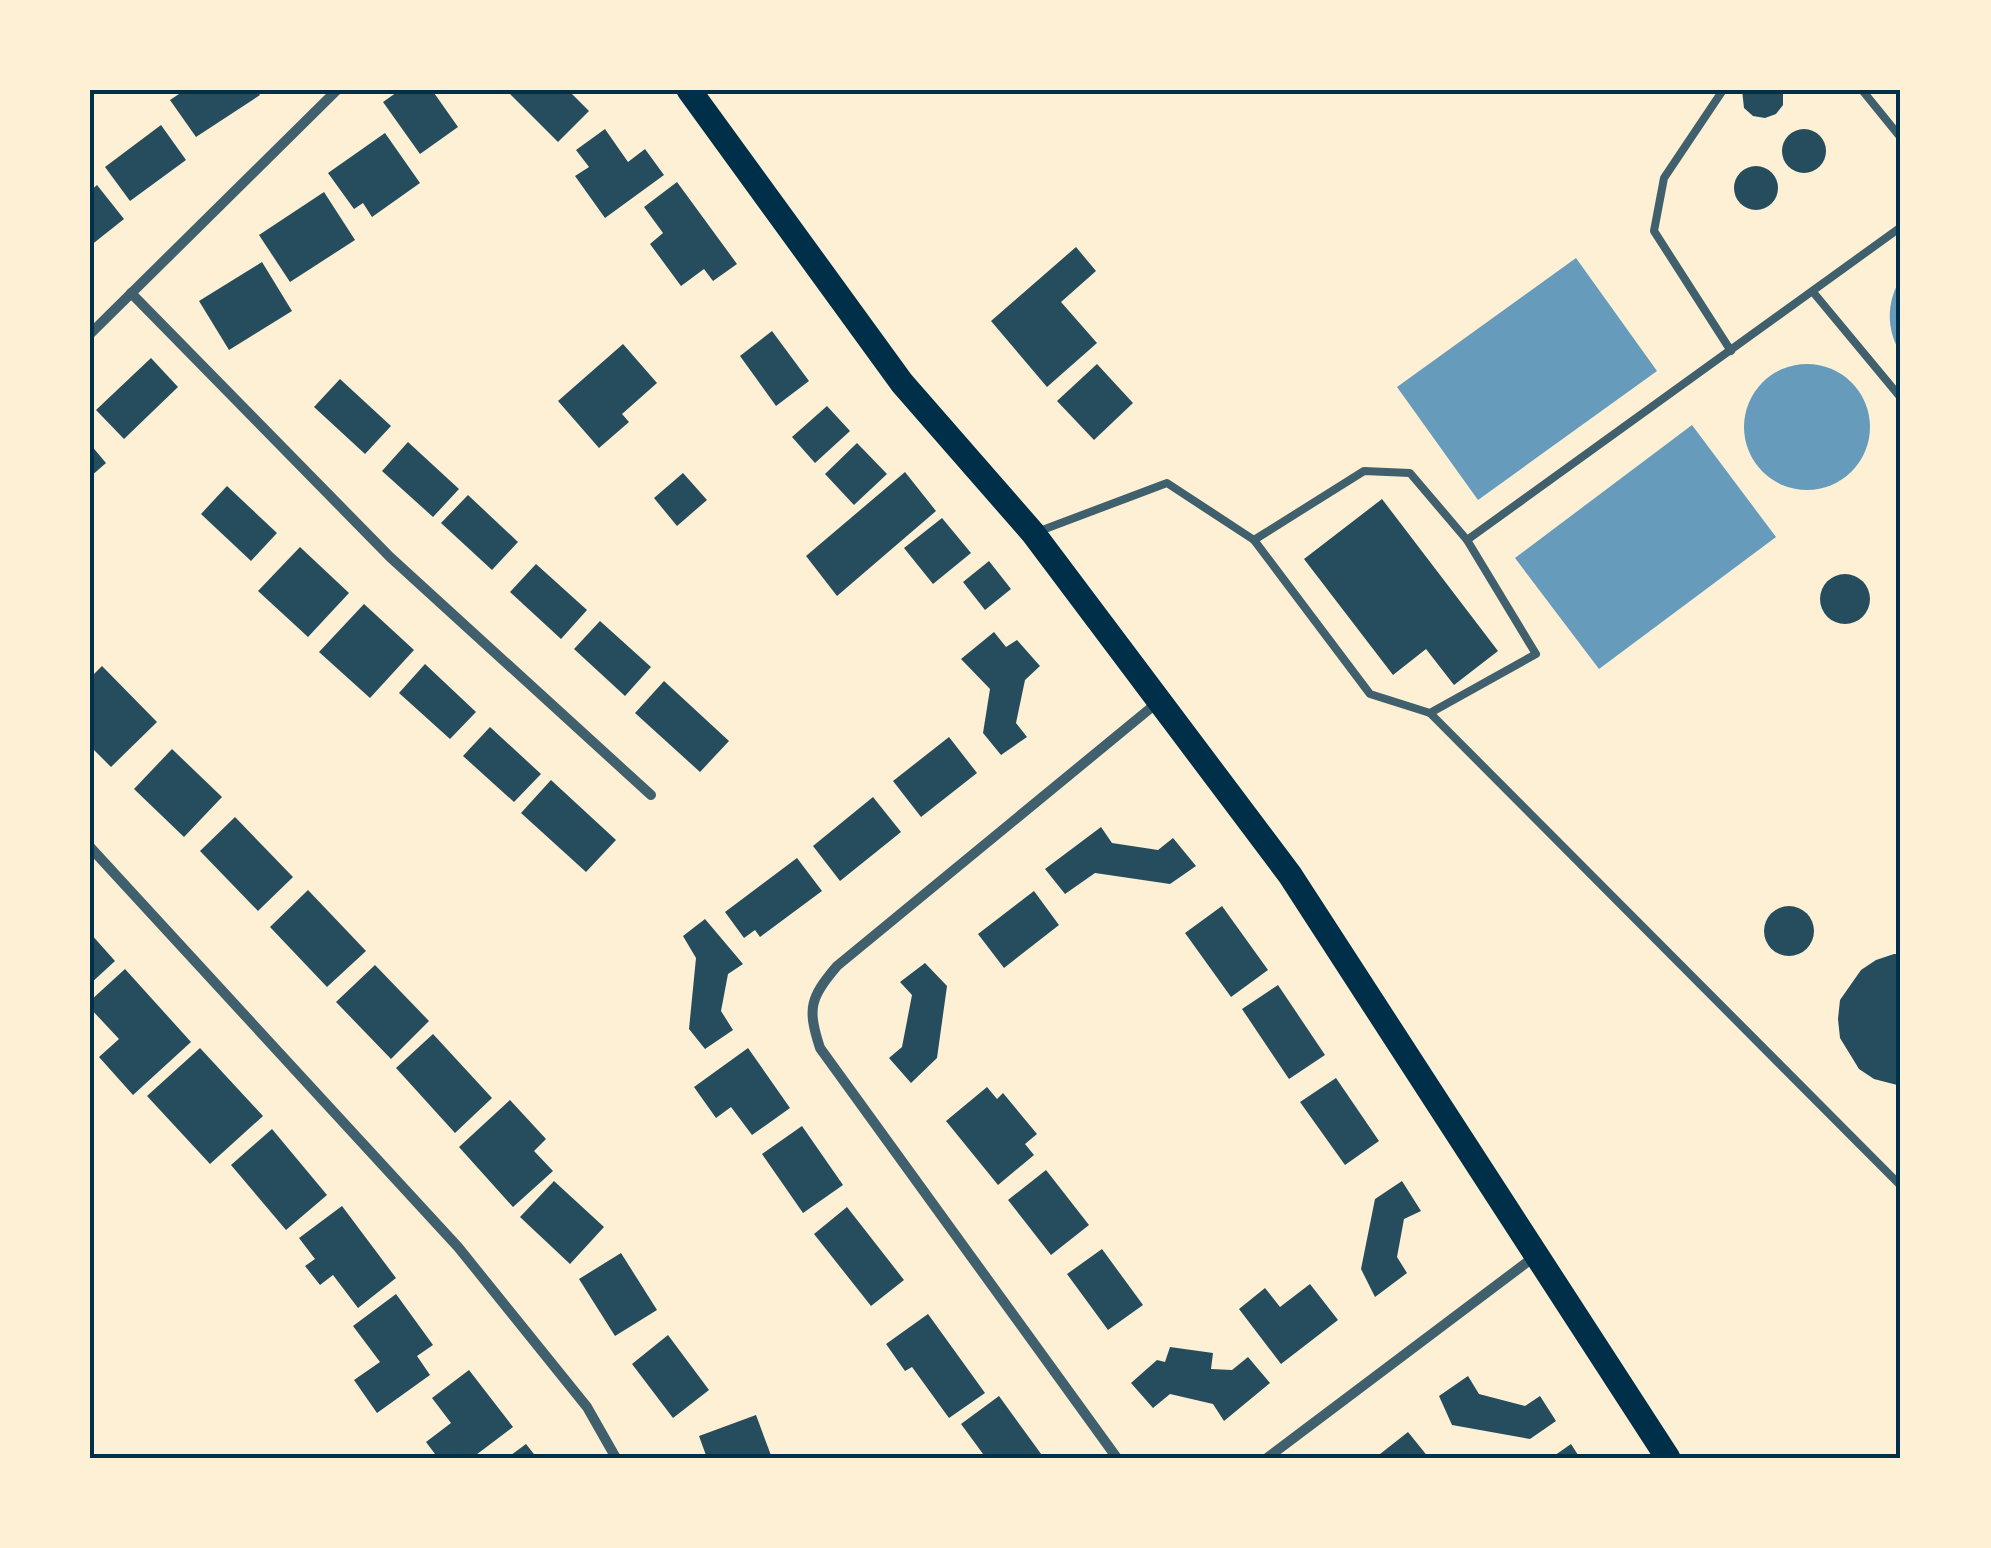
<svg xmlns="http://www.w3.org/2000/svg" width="1991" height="1548" viewBox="0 0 1991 1548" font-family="'PT Sans Narrow',sans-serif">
	<rect width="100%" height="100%" fill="#fdf0d5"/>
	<g fill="#669bbc">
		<polygon points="1576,258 1657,371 1478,500 1397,387"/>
		<path d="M1901,278v76c-15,-24 -15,-52 0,-76z"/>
		<circle cx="1807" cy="427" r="63"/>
		<polygon points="1692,425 1776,537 1599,669 1515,558"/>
	</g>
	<g fill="#264d5e">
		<polygon points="185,90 256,90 260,95 196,137 170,100"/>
		<polygon points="400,90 432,90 458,127 420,154 383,102"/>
		<polygon points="506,90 568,90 589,111 558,142"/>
		<polygon points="1742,90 1783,90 1783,105 1776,114 1765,118 1753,116 1744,108"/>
		<polygon points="161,125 186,160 130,201 105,167"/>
		<polygon points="605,129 628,162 645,149 664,175 605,218 575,176 589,167 576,150"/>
		<circle cx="1804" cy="151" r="22"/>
		<polygon points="385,133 420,183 372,217 363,203 354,209 328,173"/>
		<circle cx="1756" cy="188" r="22"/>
		<polygon points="677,182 737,264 713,281 704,269 681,286 650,244 663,233 644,207"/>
		<polygon points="97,185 124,219 90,246 90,191"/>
		<polygon points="324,192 355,240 290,282 259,235"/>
		<polygon points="1076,247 1096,271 1061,302 1097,343 1047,387 991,321"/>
		<polygon points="262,262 292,311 229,350 199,301"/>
		<polygon points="772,331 809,381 776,406 740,356"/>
		<polygon points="623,344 657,383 622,414 629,422 599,448 558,401"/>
		<polygon points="151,358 178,387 124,439 96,410"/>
		<polygon points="1097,364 1133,403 1094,440 1057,401"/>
		<polygon points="340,379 391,426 365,454 314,407"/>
		<polygon points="827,406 850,431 815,463 792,437"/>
		<polygon points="408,442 459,489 433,517 382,471"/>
		<polygon points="857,443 887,474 854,505 825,474"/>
		<polygon points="90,444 106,463 90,477"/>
		<polygon points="905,472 936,511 837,596 806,556"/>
		<polygon points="683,473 707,500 677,526 654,498"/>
		<polygon points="227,486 277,533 251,561 201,514"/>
		<polygon points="468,495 518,542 492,570 441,523"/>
		<polygon points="1382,499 1498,651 1454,685 1426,649 1393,675 1304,559"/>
		<polygon points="942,518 971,553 933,584 904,548"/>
		<polygon points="300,547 349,593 308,637 258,591"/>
		<polygon points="989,561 1011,589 985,610 963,582"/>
		<polygon points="536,564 587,610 561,639 510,592"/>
		<circle cx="1845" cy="599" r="25"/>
		<polygon points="364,604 414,650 370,698 319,652"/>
		<polygon points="600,621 651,667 625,696 574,649"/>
		<polygon points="994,632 1006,647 1017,640 1040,666 1025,680 1016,723 1027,737 1001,755 983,733 990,689 961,659"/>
		<polygon points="425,664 476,712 450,739 399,693"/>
		<polygon points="102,666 157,722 111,767 90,746 90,678"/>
		<polygon points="664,681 729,741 700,772 635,713"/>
		<polygon points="490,727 541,774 514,802 463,756"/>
		<polygon points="949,737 977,773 921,817 893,781"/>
		<polygon points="172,749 222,797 184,837 134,789"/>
		<polygon points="551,780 616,840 586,872 521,813"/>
		<polygon points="873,797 901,832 840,881 813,846"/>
		<polygon points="235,817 293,877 258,911 200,851"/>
		<polygon points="1101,827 1112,843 1158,850 1173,838 1196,866 1170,884 1095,873 1065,894 1045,869"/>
		<polygon points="797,858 822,891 760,937 755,930 744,938 725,912"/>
		<polygon points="308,890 366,951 327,987 270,927"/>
		<polygon points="1034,891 1059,925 1004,968 978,934"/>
		<circle cx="1789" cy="931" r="25"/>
		<polygon points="1222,906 1268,970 1231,997 1185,933"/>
		<polygon points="705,919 743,964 728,974 721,1011 733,1030 705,1049 689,1029 696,958 683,936"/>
		<polygon points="90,933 115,961 90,984"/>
		<polygon points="1894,954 1901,954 1901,1086 1874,1079 1859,1069 1840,1038 1838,1019 1840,1000 1861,970 1876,960"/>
		<polygon points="925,963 947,986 937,1058 911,1083 889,1058 902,1047 912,995 900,982"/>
		<polygon points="375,965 429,1021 391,1059 336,1002"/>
		<polygon points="125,969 191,1042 133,1095 99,1057 119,1039 90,1008 90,1001"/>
		<polygon points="1278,985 1325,1055 1289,1079 1242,1009"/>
		<polygon points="433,1034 492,1098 455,1133 396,1068"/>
		<polygon points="200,1048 263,1116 210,1164 147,1096"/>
		<polygon points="748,1048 790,1108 752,1135 731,1107 716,1118 694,1087"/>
		<polygon points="1336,1078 1379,1141 1345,1165 1300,1102"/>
		<polygon points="987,1087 997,1099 1003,1093 1037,1134 1025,1144 1034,1155 998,1185 946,1121"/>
		<polygon points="510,1100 546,1139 534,1151 553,1171 513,1207 459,1147"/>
		<polygon points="802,1126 843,1185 803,1213 762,1154"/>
		<polygon points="272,1129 327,1195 286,1230 231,1165"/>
		<polygon points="1046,1170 1089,1225 1051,1255 1008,1200"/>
		<polygon points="554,1181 604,1227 570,1264 520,1217"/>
		<polygon points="1402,1181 1421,1211 1404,1219 1397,1257 1407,1273 1375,1297 1361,1269 1375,1199"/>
		<polygon points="342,1206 396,1278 358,1308 333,1275 320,1285 305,1266 315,1259 299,1238"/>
		<polygon points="847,1207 904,1280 871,1306 814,1234"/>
		<polygon points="1102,1249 1143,1305 1108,1330 1067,1274"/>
		<polygon points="621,1253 657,1310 615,1336 579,1279"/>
		<polygon points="1310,1284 1338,1320 1281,1364 1239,1309 1265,1288 1280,1307"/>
		<polygon points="396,1294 433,1345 417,1356 430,1375 377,1413 354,1380 380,1362 353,1326"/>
		<polygon points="928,1314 985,1393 949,1418 912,1367 905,1371 886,1344"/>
		<polygon points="668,1335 709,1390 673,1418 632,1364"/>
		<polygon points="1170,1347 1213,1353 1211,1369 1232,1370 1248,1357 1270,1383 1224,1421 1213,1404 1170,1394 1153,1408 1131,1383 1157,1360 1165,1362"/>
		<polygon points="469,1370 513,1427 472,1458 438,1458 426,1442 451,1423 432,1398"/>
		<polygon points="1468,1376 1479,1394 1525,1406 1540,1396 1556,1421 1530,1439 1452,1425 1439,1396"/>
		<polygon points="999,1396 1044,1458 986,1458 961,1424"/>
		<polygon points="756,1415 772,1458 707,1458 699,1436"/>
		<polygon points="1408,1432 1429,1458 1375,1458"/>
		<polygon points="526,1444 537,1458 507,1458"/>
		<polygon points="1571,1444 1580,1458 1551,1458"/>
	</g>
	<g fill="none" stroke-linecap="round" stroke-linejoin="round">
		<g stroke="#3f606c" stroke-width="8">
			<polyline points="1723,90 1664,178 1654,231 1731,351"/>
			<polyline points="1862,90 1901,138"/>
			<polyline points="1813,292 1901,398"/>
			<polyline points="1037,532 1167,483 1254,540 1370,694 1430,713 1901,1186"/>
			<polyline points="1254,540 1364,471 1410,473 1467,540 1536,654 1430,713"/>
			<polyline points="1467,540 1901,227"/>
		</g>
		<g stroke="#3f606c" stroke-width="10">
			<polyline points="131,293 390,557 651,795"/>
			<polyline points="90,334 337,90"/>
			<polyline points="90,847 458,1247 587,1407 616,1458"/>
			<path d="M1117,1458l-297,-410c-13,-40 -10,-50 17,-82l321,-264"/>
			<polyline points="1267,1458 1534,1257"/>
		</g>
		<polyline stroke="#003049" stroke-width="25" points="689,90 902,383 1033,533 1290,875 1668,1458"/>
	</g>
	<rect width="1991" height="1548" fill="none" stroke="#fdf0d5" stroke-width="185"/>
	<rect x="92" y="92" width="1806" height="1364" fill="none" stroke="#003049" stroke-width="4"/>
</svg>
